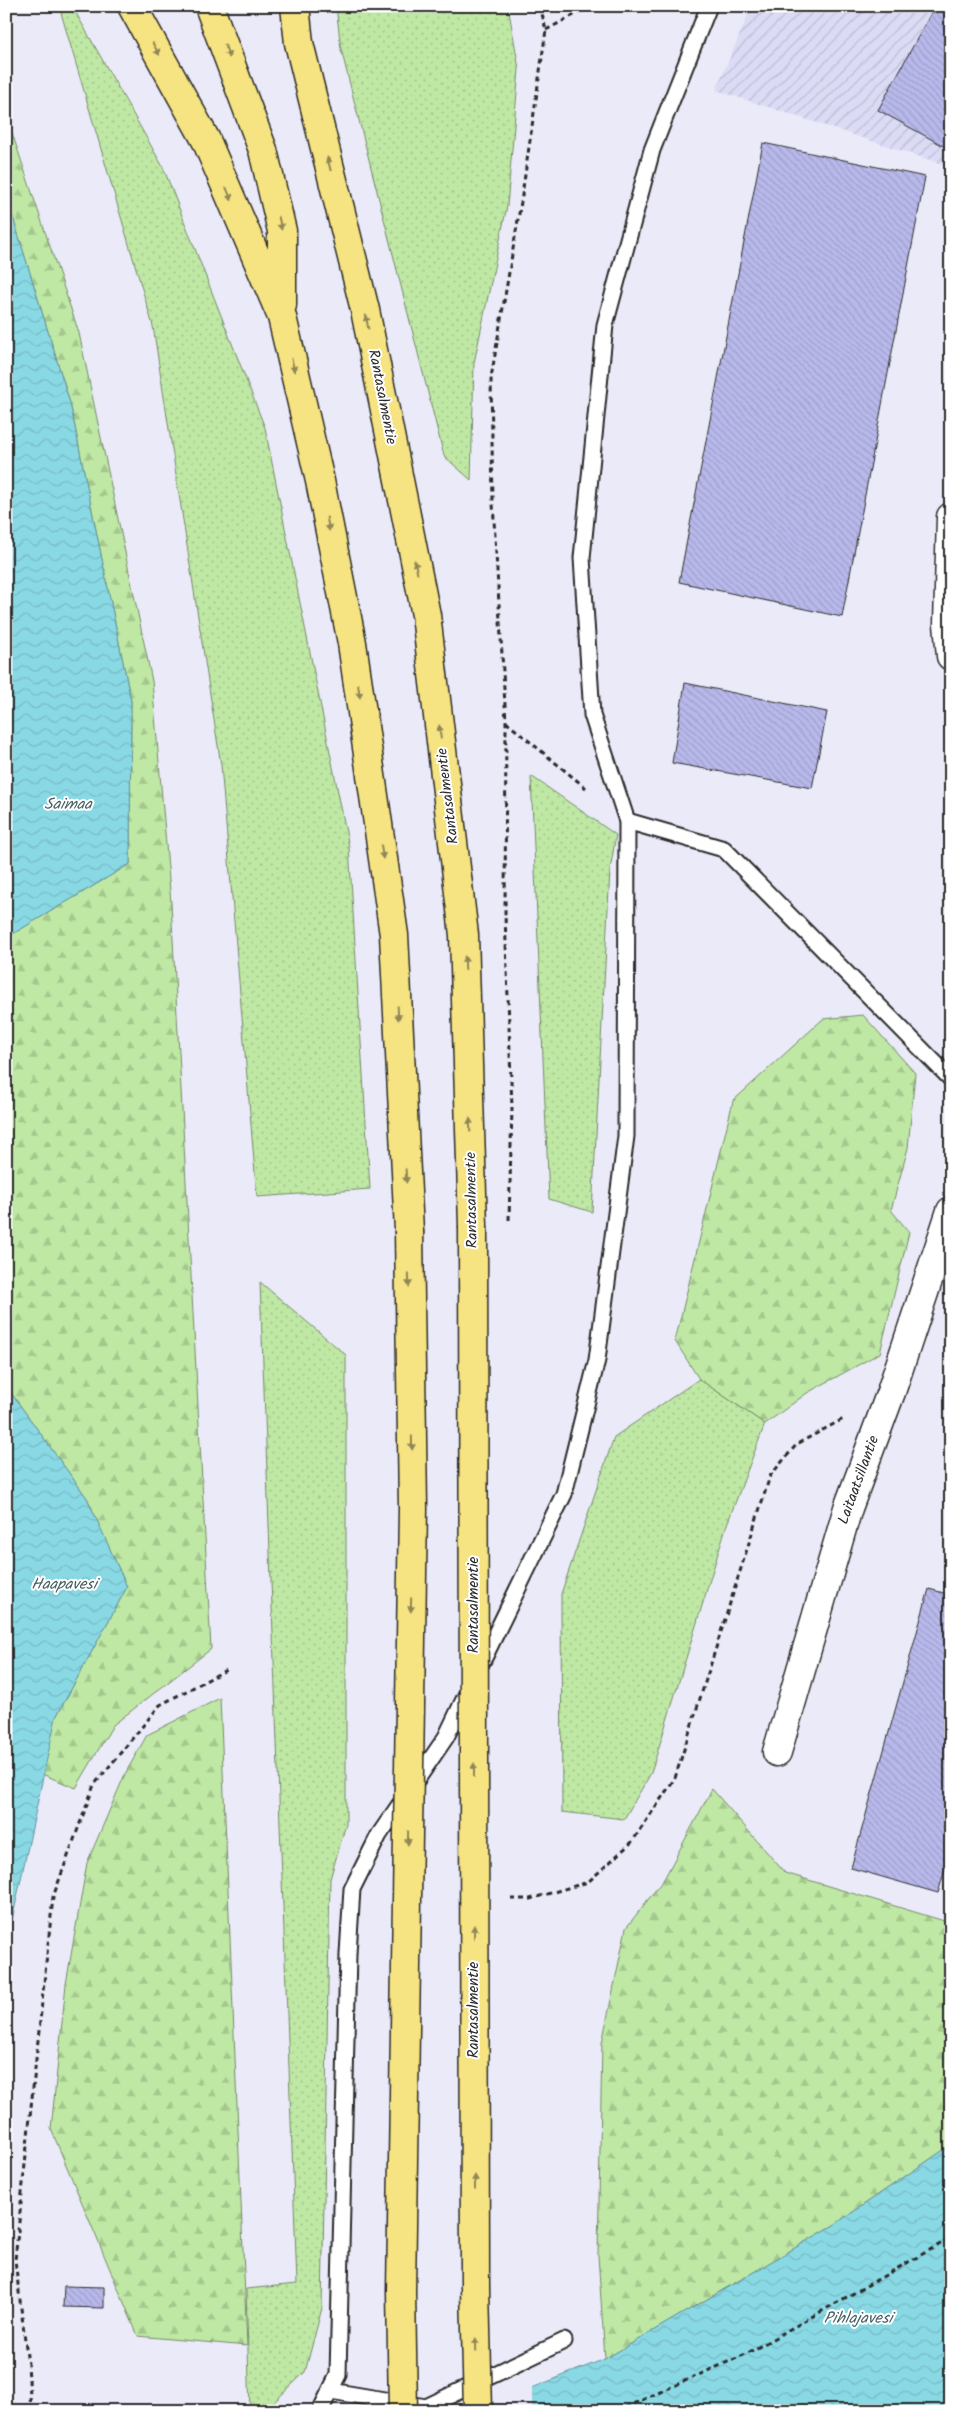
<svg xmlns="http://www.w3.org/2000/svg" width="957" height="2417" viewBox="0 0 957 2417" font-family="Kalam,sans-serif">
	<defs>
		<pattern id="industrial-furrows" width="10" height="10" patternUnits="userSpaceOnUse" patternTransform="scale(1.25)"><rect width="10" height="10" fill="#dbdbf5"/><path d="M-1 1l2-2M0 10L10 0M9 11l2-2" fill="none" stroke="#bcbcd2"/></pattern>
		<pattern id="grass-dots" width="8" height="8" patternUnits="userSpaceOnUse" patternTransform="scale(1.25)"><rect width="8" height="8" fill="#bfe8a4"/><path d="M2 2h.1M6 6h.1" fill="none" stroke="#a4c78d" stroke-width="1.8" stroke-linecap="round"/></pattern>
		<pattern id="forest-firs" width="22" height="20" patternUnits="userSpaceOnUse" patternTransform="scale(1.25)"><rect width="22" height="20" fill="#bfe8a4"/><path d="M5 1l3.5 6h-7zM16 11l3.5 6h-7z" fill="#a4c78d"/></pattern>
		<pattern id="water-waves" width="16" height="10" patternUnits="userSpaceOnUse" patternTransform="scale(1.25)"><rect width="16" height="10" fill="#89d9e5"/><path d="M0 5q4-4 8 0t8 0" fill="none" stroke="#76bac5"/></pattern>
		<pattern id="building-back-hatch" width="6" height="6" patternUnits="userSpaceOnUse" patternTransform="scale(1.25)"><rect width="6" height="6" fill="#b8b9eb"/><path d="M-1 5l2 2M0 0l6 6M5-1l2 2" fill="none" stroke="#9e9fca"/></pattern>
	</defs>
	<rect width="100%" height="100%" fill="#eaeaf9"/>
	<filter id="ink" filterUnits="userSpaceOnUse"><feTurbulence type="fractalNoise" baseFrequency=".02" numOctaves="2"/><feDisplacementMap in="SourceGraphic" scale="10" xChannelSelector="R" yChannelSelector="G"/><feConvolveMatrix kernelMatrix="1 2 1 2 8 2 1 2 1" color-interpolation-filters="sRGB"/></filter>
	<g filter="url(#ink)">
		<polygon fill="url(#industrial-furrows)" points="752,6 951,6 951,167 716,90"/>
		<g fill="url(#grass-dots)" stroke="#758a68">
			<polygon points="59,6 72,6 163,167 265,428 349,847 370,1189 257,1197 221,765 153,326"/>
			<polygon points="336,6 508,6 519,69 507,206 474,363 471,480 444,456 341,49"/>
			<polygon points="531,776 616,835 610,870 592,1212 549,1199"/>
			<polygon points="260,1282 346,1355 346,1824 330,1879 322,2308 305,2372 265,2411 250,2411 246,2289 297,2284"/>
			<polygon points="699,1379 765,1424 726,1527 651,1773 624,1819 562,1812 561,1594 614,1437"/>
		</g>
		<g fill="url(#forest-firs)" stroke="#758a68">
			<polygon points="6,115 79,333 152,681 171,903 211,1649 113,1725 76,1788 42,1774 56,1717 127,1587 87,1498 6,1386 6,938 130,864 131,701 70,403 6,195"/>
			<polygon points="863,1015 915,1073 908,1148 891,1210 909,1232 880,1353 807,1393 765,1424 699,1379 675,1341 733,1101 823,1019"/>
			<polygon points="220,1698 247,2346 138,2336 51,2129 66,1984 87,1863 125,1774 147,1735"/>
			<polygon points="712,1789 785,1873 951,1923 951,2145 834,2225 605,2359 598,2255 602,2043 626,1928 664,1879"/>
		</g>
		<g fill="url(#water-waves)" stroke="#63939b">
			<polygon points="6,195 70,403 131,701 130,864 6,938"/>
			<polygon points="6,1386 87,1498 127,1587 56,1717 11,1925 6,2032"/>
			<polygon points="951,2145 951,2411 474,2411 605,2359 834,2225"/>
		</g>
		<polygon fill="#eaeaf9" points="532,2384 532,2411 471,2411 473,2408"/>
		<g fill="url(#building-back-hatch)" stroke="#2b2b2b">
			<polygon points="935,6 951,6 951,150 878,110"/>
			<polygon points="763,143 925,177 842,617 679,582"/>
			<polygon points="685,683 827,712 812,788 672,763"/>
			<polygon points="929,1589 951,1595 951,1849 938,1893 851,1868"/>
			<polygon points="64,2286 104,2287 104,2308 63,2307"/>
		</g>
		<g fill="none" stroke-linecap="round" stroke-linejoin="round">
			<g stroke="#2b2b2b" stroke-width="19">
				<g id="lane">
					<polyline points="627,821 592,715 582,558 605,325 652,150 709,6"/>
					<polyline points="479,1668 564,1494 597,1360 626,1136 627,821 724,849 951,1079"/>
					<polyline points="331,2391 426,2407 564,2341"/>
					<polyline points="320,2411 338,2375 348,1954 352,1889 379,1835 446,1737 469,1689"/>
				</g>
			</g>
			<g stroke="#2b2b2b" stroke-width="31">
				<g id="street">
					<polyline points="951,517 948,624 951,656"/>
					<polyline points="777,1752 848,1508 891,1392 951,1211"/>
				</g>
			</g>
			<g stroke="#2b2b2b" stroke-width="31">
				<g id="highway">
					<polyline points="132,6 206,140 282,317 320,481 352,643 394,935 409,1231"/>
					<polyline points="209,6 263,150 282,231 282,305"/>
					<polyline points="295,6 299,43 365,310 426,615 464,935 473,1226"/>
				</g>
			</g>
			<g stroke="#2b2b2b" stroke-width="3" stroke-dasharray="5 4" stroke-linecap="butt">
				<polyline points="546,30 591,6"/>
				<polyline points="506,722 586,788"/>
				<polyline points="509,1220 512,1108 505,915 506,722 493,503 491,378 521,202 546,30 540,6"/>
				<polyline points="511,1899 530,1899 588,1882 632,1842 675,1778 770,1476 797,1444 845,1418"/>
				<polyline points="31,2411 28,2364 15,2260 53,1897 94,1785 160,1705 226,1670"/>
				<polyline points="617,2411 746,2354 951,2238"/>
			</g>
			<use href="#lane" stroke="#fff" stroke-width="15"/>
			<use href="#street" stroke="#fff" stroke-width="28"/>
			<use href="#highway" stroke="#f6e381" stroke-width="28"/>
			<g stroke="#2b2b2b" stroke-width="31" stroke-linecap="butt">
				<g id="highway-bridge">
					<polyline points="473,1226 475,2288 478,2411"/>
					<polyline points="403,2411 401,2291 413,1508 409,1231"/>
				</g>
			</g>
			<use href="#highway-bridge" stroke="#f6e381" stroke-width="28"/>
		</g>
		<defs><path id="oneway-solid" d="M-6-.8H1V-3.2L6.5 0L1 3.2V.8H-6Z" transform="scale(1.25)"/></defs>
		<g fill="#908756">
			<use href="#oneway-solid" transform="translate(156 49) rotate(61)"/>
			<use href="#oneway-solid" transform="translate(227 51) rotate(70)"/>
			<use href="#oneway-solid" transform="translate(329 164) rotate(-104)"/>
			<use href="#oneway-solid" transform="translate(229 194) rotate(67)"/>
			<use href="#oneway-solid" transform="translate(280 223) rotate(77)"/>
			<use href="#oneway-solid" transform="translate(367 322) rotate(-101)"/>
			<use href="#oneway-solid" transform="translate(293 365) rotate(77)"/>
			<use href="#oneway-solid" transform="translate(328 524) rotate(79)"/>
			<use href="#oneway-solid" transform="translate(416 567) rotate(-102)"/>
			<use href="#oneway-solid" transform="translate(359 691) rotate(82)"/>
			<use href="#oneway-solid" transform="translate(440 732) rotate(-97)"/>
			<use href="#oneway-solid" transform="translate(382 852) rotate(82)"/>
			<use href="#oneway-solid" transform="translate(465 963) rotate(-92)"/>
			<use href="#oneway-solid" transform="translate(398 1013) rotate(87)"/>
			<use href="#oneway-solid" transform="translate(470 1125) rotate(-92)"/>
			<use href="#oneway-solid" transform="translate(406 1176) rotate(87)"/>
			<use href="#oneway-solid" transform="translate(409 1280) rotate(89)"/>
			<use href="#oneway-solid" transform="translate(412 1443) rotate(89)"/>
			<use href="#oneway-solid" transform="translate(411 1605) rotate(91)"/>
			<use href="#oneway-solid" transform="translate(474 1770) rotate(-90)"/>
			<use href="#oneway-solid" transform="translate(408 1838) rotate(91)"/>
			<use href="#oneway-solid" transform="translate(474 1932) rotate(-90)"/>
			<use href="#oneway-solid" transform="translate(475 2182) rotate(-90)"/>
			<use href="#oneway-solid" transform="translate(476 2345) rotate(-92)"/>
		</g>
	</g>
	<g text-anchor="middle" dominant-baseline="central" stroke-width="4" stroke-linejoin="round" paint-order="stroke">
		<g font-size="15" fill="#2b2b2b" stroke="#fff">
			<text transform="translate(382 397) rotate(79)">Rantasalmentie</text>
			<text transform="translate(448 796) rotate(-97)">Rantasalmentie</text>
			<text transform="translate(472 1200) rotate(-91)">Rantasalmentie</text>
			<text transform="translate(859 1480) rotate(-70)">Laitaatsillantie</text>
			<text transform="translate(474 1605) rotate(-90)">Rantasalmentie</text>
			<text transform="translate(474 2010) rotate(-90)">Rantasalmentie</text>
		</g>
		<g font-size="16" font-style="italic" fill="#475f63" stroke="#fff">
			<text x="68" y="804">Saimaa</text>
			<text x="64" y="1584">Haapavesi</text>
			<text x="858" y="2318">Pihlajavesi</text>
		</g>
	</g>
	<rect width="957" height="2417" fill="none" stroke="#fff" stroke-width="25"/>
	<rect x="12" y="12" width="932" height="2392" fill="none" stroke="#2b2b2b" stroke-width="2" filter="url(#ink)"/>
</svg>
